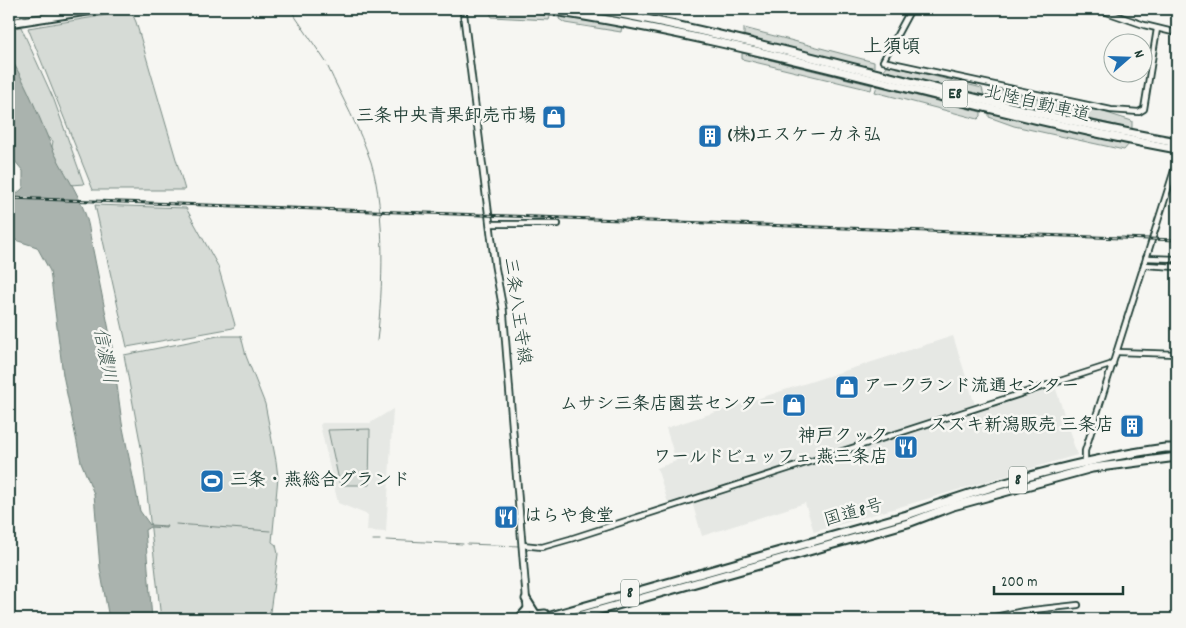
<svg xmlns="http://www.w3.org/2000/svg" width="1186" height="628" viewBox="0 0 1186 628" font-family="Dekko,'Klee One',sans-serif">
	<rect width="100%" height="100%" fill="#f6f6f2"/>
	<filter id="ink" filterUnits="userSpaceOnUse"><feTurbulence type="fractalNoise" baseFrequency=".02" numOctaves="2"/><feDisplacementMap in="SourceGraphic" scale="10" xChannelSelector="R" yChannelSelector="G"/><feConvolveMatrix kernelMatrix="1 2 1 2 8 2 1 2 1" color-interpolation-filters="sRGB"/></filter>
	<g filter="url(#ink)">
		<g fill="#e6e8e4">
			<polygon points="953,336 977,411 1055,386 1077,455 814,532 805,503 702,536 692,502 670,509 657,468 676,461 666,428"/>
			<polygon points="393,409 386,532 367,531 368,515 338,503 320,425 322,423 370,423"/>
		</g>
		<g fill="#d6dbd6" stroke="#7a8c85">
			<polygon points="488,9 519,9 551,13 549,20 492,17"/>
			<polygon points="131,11 136,22 185,190 93,190 28,28"/>
			<polygon points="560,15 622,25 621,32 565,23 559,19"/>
			<polygon points="21,27 54,100 84,184 70,185 51,152 53,141 44,135 9,65 9,28"/>
			<polygon points="744,28 874,62 874,69 750,38 744,36"/>
			<polygon points="742,53 872,85 871,90 742,59"/>
			<polygon points="888,65 982,88 984,96 882,72"/>
			<polygon points="877,86 981,112 981,116 978,119 875,92"/>
			<polygon points="991,89 1091,108 1132,121 1132,129 990,96"/>
			<polygon points="989,112 1045,126 1129,144 1124,150 1014,126 989,117"/>
			<polygon points="95,205 186,208 218,266 235,325 233,328 127,347"/>
			<polygon points="218,336 241,336 246,356 265,404 276,461 278,477 272,542 276,545 278,554 269,619 161,619 143,458 124,355"/>
			<polygon points="370,429 369,485 340,485 328,430"/>
		</g>
		<path fill="#aab3ae" stroke="#72847d" d="M9,56c20,31 31,65 46,98 13,26 32,51 35,81l21,105 11,83 18,88 10,14 17,1 -1,2 -16,-1 -5,3 7,89h-43l-9,-51 -6,-74 -13,-32 -18,-87 -13,-104 -13,-24 -28,-9v-37l14,-13v-17l-13,-16 -1,-8z"/>
		<g fill="none" stroke-linecap="round" stroke-linejoin="round">
			<g stroke="#72847d" stroke-width="1">
				<polyline points="290,9 326,62"/>
				<path d="M328,67c14,31 32,62 43,95 15,50 12,127 6,179"/>
				<polyline points="176,524 270,531"/>
				<polyline points="373,540 380,540"/>
				<polyline points="386,540 463,544"/>
				<polyline points="467,544 519,546"/>
			</g>
			<g stroke="#1f3d34" stroke-width="8">
				<g id="minor">
					<polyline points="911,9 883,61 1111,110 1139,112 1144,109 1157,29"/>
					<polyline points="1098,9 1144,25 1177,33"/>
					<polyline points="490,224 558,224"/>
					<polyline points="1146,258 1177,259"/>
					<polyline points="1144,265 1177,267"/>
					<polyline points="1117,352 1177,354"/>
					<polyline points="1085,465 1085,451 1177,161"/>
					<polyline points="522,545 542,547 570,539 1113,364"/>
					<polyline points="985,619 1024,611 1078,605"/>
				</g>
			</g>
			<g stroke="#1f3d34" stroke-width="9">
				<polyline id="major" points="463,9 495,266 503,309 528,619"/>
			</g>
			<g stroke="#1f3d34" stroke-width="11">
				<g id="highway">
					<path d="M540,9c216,31 423,101 637,140"/>
					<path d="M595,9c196,36 386,98 582,133"/>
					<polyline points="9,15 47,9"/>
					<polyline points="9,23 100,9"/>
					<polyline points="526,599 536,615 545,614"/>
					<polyline points="519,619 527,610"/>
					<path d="M540,619l367,-104c84,-30 170,-55 258,-67h12"/>
					<polyline points="568,619 908,523 953,506 1092,468 1177,457"/>
				</g>
			</g>
			<use href="#minor" stroke="#f6f6f2" stroke-width="4.5"/>
			<use href="#major" stroke="#f6f6f2" stroke-width="5.5"/>
			<use href="#highway" stroke="#f6f6f2" stroke-width="7"/>
			<g stroke="#1f3d34" stroke-width="3">
				<polyline id="rail" points="9,198 1177,240"/>
			</g>
			<use href="#rail" stroke="#f6f6f2" stroke-width="1" stroke-dasharray="4" stroke-linecap="butt"/>
		</g>
	</g>
	<defs>
		<g id="shop-square" transform="scale(1.25)"><rect x="-9" y="-9" width="18" height="18" rx="4" fill="#1f6fb2" stroke="#f6f6f2"/><path d="M-5-2.5h2.3a2.7 3.5 0 0 1 5.4 0H5L5.5 6h-11ZM-1.5-2.5h3a1.5 2.3 0 0 0-3 0Z" fill="#fff"/></g>
		<g id="building-square" transform="scale(1.25)"><rect x="-9" y="-9" width="18" height="18" rx="4" fill="#1f6fb2" stroke="#f6f6f2"/><path d="M-4-6H4V6H1V3H-1V6H-4ZM-2.5-4.3h1.7v1.8h-1.7ZM.8-4.3h1.7v1.8H.8ZM-2.5-1h1.7V.8h-1.7ZM.8-1h1.7V.8H.8Z" fill="#fff"/></g>
		<g id="restaurant-square" transform="scale(1.25)"><rect x="-9" y="-9" width="18" height="18" rx="4" fill="#1f6fb2" stroke="#f6f6f2"/><path d="M-5-6h1v4h1v-4h1v4h1v-4h1v5L-1.5 .5V6h-2V.5L-5-1ZM5-6V6H3V1.5H1.5Q1.5-4 5-6Z" fill="#fff"/></g>
		<g id="stadium-square" transform="scale(1.25)"><rect x="-9" y="-9" width="18" height="18" rx="4" fill="#1f6fb2" stroke="#f6f6f2"/><path d="M0-5a6.5 5 0 1 0 0 10a6.5 5 0 1 0 0-10ZM-3.5-1.8h7v3.6h-7Z" fill="#fff"/></g>
	</defs>
	<g fill-rule="evenodd">
		<use href="#shop-square" x="554" y="117"/>
		<use href="#building-square" x="710" y="136"/>
		<use href="#shop-square" x="847" y="387"/>
		<use href="#shop-square" x="794" y="405"/>
		<use href="#building-square" x="1132" y="426"/>
		<use href="#restaurant-square" x="906" y="447"/>
		<use href="#stadium-square" x="212" y="481"/>
		<use href="#restaurant-square" x="506" y="517"/>
	</g>
	<g text-anchor="middle" dominant-baseline="central" stroke-width="5" stroke-linejoin="round" paint-order="stroke">
		<g fill="#f6f6f2" stroke="#60746d" stroke-width="1">
			<rect x="942.5" y="80.5" width="25" height="27" rx="4"/>
			<rect x="1009" y="466.5" width="18" height="27" rx="4"/>
			<rect x="621" y="579.5" width="18" height="27" rx="4"/>
		</g>
		<g font-size="16" font-weight="bold" fill="#1f3d34">
			<text x="955" y="94">E8</text>
			<text x="1018" y="480">8</text>
			<text x="630" y="593">8</text>
		</g>
		<g font-size="18" fill="#1f3d34" stroke="#f6f6f2">
			<text transform="translate(1037 105) rotate(13)">北陸自動車道</text>
			<text transform="translate(516 311) rotate(82)">三条八王寺線</text>
			<text transform="translate(854 514) rotate(-16)">国道8号</text>
		</g>
		<g font-size="18" font-weight="bold" fill="#1f3d34" stroke="#f6f6f2" text-anchor="end">
			<text x="536" y="117">三条中央青果卸売市場</text>
			<text x="728" y="136" text-anchor="start">(株)エスケーカネ弘</text>
			<text x="864" y="387" text-anchor="start">アークランド流通センター</text>
			<text x="776" y="405">ムサシ三条店園芸センター</text>
			<text x="1114" y="426">スズキ新潟販売 三条店</text>
			<text x="888" y="437">神戸クック<tspan x="888" dy="21">ワールドビュッフェ 燕三条店</tspan></text>
			<text x="230" y="481" text-anchor="start">三条・燕総合グランド</text>
			<text x="524" y="517" text-anchor="start">はらや食堂</text>
		</g>
		<g font-size="19" font-weight="bold" fill="#1f3d34" stroke="#f6f6f2">
			<text x="892" y="48">上須頃</text>
		</g>
		<g font-size="19" font-style="italic" fill="#425a52" stroke="#f6f6f2">
			<text transform="translate(103 356) rotate(79)">信濃川</text>
		</g>
	</g>
	<rect width="1186" height="628" fill="none" stroke="#f6f6f2" stroke-width="30"/>
	<rect x="15" y="15" width="1156" height="598" fill="none" stroke="#1f3d34" stroke-width="2" filter="url(#ink)"/>
	<g transform="translate(1128 58) rotate(70)"><circle r="24" fill="#f6f6f2" stroke="#a0aca6"/>
	<path d="M0-4L9 19L0 12L-9 19Z" fill="#1f6fb2"/>
	<text y="-8" font-size="14" font-weight="bold" text-anchor="middle" fill="#1f3d34">N</text>
	</g>
	<path d="M994 586v8h129v-8" fill="none" stroke="#1f3d34" stroke-width="2.5"/>
	<text x="1001" y="586" font-size="15" fill="#1f3d34" stroke="#f6f6f2" stroke-width="4" paint-order="stroke">200 m</text>
</svg>
